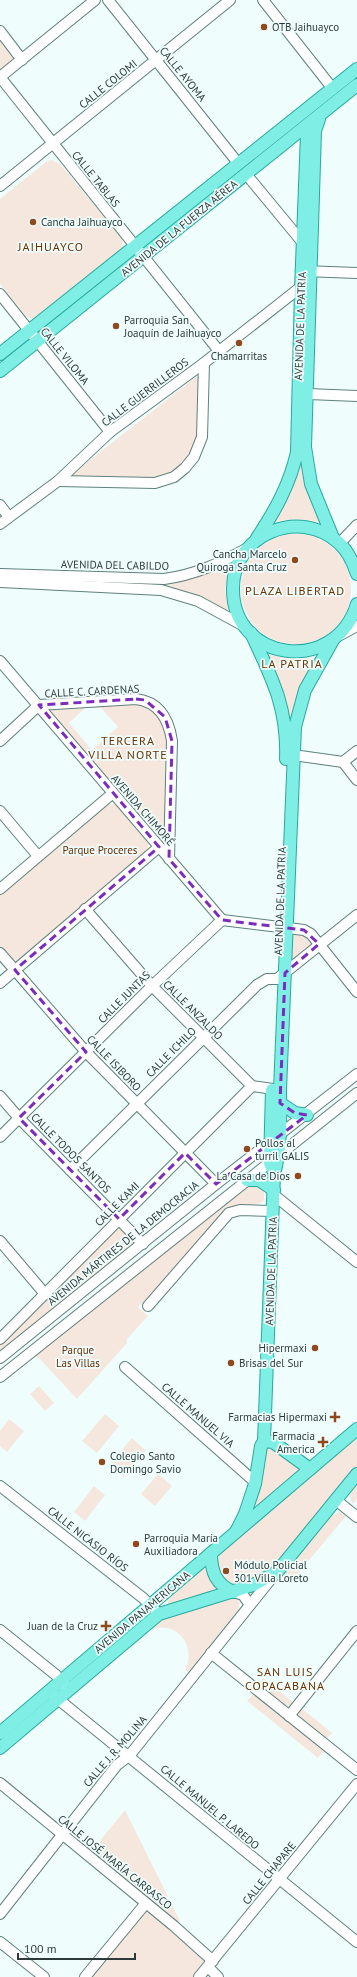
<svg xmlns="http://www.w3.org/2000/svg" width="357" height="1977" viewBox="0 0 357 1977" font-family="'PT Sans',sans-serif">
	<rect width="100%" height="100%" fill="#effefc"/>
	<g fill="#f6e7de" fill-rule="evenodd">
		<polygon points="0,36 15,59 0,72"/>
		<polygon points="308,114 308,117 146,247 145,245"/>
		<polygon points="51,160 60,164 122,238 123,250 35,320 26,316 0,284 0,199 46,162"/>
		<polygon points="134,253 136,256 40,332 37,331"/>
		<polygon points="201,373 196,445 180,469 161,479 67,478"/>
		<path d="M301,450l23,74c-18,-6 -34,-6 -52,-1z"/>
		<circle cx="296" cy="589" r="55"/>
		<path d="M230,563l-5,26 4,24c-24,-14 -47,-24 -75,-29 28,-3 51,-9 76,-21z"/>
		<polygon points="266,654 292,660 318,657 303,682 290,730 280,683"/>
		<path d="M135,704c23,5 30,22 33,43l-3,93 -2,2 -113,-129 1,-4zM85,708h16l17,19 -26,23 -23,-27z"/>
		<polygon points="107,804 114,804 118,806 148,841 148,850 14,963 0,947 0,895"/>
		<polygon points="290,933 304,935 313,944 290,962"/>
		<polygon points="254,1183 264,1190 264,1201 258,1204 229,1208 167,1280 138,1307 148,1316 127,1339 127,1343 77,1399 39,1358 35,1357 38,1354 249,1184"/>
		<polygon points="121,1228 137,1242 0,1353 0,1344 115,1229"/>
		<polygon points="39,1386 54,1403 45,1411 30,1394"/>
		<polygon points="105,1414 119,1426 97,1453 82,1441"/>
		<polygon points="9,1419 24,1431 7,1452 0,1446 0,1431"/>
		<polygon points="132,1438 146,1451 124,1477 109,1465"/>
		<polygon points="357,1439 357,1466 280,1559 269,1570 258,1578 238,1584 227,1582 219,1573 217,1562 221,1552 352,1441"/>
		<polygon points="270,1446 299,1467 299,1470 259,1505 257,1505 254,1502 264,1449"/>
		<polygon points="158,1474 172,1486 155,1506 141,1494"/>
		<path d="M357,1480v19l-4,5c-6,-9 -2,-16 4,-24z"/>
		<polygon points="94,1486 105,1495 85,1521 74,1512"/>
		<polygon points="339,1512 346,1516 290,1583 280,1575 327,1518"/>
		<polygon points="202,1568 207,1570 217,1591 168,1605 167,1598"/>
		<path d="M232,1597l5,2 3,3 -2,8 -49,63 -4,-3c12,-22 -7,-49 -31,-41l-2,-3 19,-11z"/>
		<path d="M263,1678l31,25c-13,9 -28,-10 -37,-17z"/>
		<polygon points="253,1694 324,1751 318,1758 247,1701"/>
		<path d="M300,1707l32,26 -7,7c-10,-8 -31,-18 -25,-33z"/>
		<polygon points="125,1810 180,1921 177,1924 90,1853"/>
		<polygon points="145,1910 204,1957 207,1962 197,1977 88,1977"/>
	</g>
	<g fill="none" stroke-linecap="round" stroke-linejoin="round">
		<g stroke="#5f807c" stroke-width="12">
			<g id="minor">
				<polyline points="108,0 238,163"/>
				<polyline points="263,0 333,89"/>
				<polyline points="0,31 22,60"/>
				<polyline points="0,77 219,351"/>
				<polyline points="0,77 95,0"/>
				<polyline points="246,174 303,243"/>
				<polyline points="0,186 230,0"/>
				<polyline points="303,271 357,273"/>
				<polyline points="0,294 110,432"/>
				<polyline points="308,394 357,396"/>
				<polyline points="58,481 155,483 174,477 185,468 194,457 202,437 204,363"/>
				<polyline points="0,505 9,517"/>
				<polyline points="0,524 58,481 110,432 204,363 297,290 307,289"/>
				<polyline points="339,544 357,525"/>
				<path d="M0,574l164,5c31,-4 56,-16 84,-31"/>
				<polyline points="0,582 161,590 198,601 244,626"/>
				<polyline points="340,635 357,626"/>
				<polyline points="0,661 222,920"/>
				<path d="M39,705l97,-6c24,3 33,21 36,42l-3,118"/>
				<polyline points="0,741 39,705"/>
				<polyline points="286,754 343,762 357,780"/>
				<polyline points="343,762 357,751"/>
				<polyline points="0,811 38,856"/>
				<polyline points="0,889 113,793"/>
				<polyline points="85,909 152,986 252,1086 280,1090"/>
				<polyline points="0,953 86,1052 216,1184"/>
				<polyline points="0,983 159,847"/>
				<polyline points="0,1096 19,1118 143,1244"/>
				<polyline points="0,1137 152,986 222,920 304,930 311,934 357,992"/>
				<polyline points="70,1170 257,985 267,979 277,979 357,915"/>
				<polyline points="274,1195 357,1262"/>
				<polyline points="0,1241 45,1294"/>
				<polyline points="148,1306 229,1213 240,1210 273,1211"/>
				<polyline points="0,1339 252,1086"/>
				<polyline points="0,1358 216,1184 357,1074"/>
				<polyline points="125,1367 255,1482"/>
				<polyline points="0,1377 357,1093"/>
				<polyline points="0,1486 143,1598 155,1610"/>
				<polyline points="336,1500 357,1517"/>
				<polyline points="234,1592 243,1595 250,1605"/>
				<polyline points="0,1630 56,1675 65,1686"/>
				<polyline points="211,1653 357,1770"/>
				<polyline points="53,1695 357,1942"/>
				<polyline points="289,1716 357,1631"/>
				<polyline points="0,1783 174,1926 213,1961"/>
				<polyline points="0,1914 117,1765 129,1756 275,1574"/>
				<polyline points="0,1942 44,1977"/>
				<polyline points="208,1967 218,1977"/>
				<polyline points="85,1977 146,1903"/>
				<polyline points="199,1977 357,1784"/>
			</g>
		</g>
		<g stroke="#2ba89e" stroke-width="14">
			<g id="major">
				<polyline points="319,119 315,131 305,447 311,484 333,538"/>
				<polyline points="0,354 357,69"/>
				<polyline points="0,371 357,85"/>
				<path d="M257,538c18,-27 33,-54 40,-86l4,-163 6,-155 4,-12"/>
				<path d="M357,574c-4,-12 -9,-23 -18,-31 -39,-36 -106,-9 -106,45 -1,74 102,88 124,16"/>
				<path d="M251,633c21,45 37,75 35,126"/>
				<polyline points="272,1090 270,1163 274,1172"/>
				<polyline points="280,1103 295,1113 307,1115"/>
				<polyline points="247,1180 259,1180 274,1190"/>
				<polyline points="264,1441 273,1442 310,1469"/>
				<path d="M236,1532l9,-18 10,-30 6,-38 3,-5 10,-267c8,-28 6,-56 6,-84l15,-363 10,-37 28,-50"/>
				<path d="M211,1553c0,19 5,32 23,39"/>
				<polyline points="0,1733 357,1429"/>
				<polyline points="0,1748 159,1614 253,1585 277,1572 357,1474"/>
			</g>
		</g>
		<use href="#minor" stroke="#fff" stroke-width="10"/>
		<use href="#major" stroke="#7feee5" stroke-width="12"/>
	</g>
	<path fill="none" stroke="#7b2cbf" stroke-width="3" stroke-dasharray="8 5" stroke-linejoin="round" d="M136,699l9,1 20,17 7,24 -3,118 53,61 82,10 15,14 -34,29 -5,130 15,10 12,2 -91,69 -31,-31 -66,66 -100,-101 67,-66 -71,-82 144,-123 -120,-142z"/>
	<g fill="#8e4a1e" stroke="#effefc" stroke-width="1.5">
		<circle cx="264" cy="27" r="4"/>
		<circle cx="33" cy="222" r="4"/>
		<circle cx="116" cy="326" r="4"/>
		<circle cx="239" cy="343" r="4"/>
		<circle cx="295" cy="560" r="4"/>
		<circle cx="247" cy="1149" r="4"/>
		<circle cx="298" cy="1176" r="4"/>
		<circle cx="315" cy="1348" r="4"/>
		<circle cx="231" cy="1363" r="4"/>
		<path d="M333 1411h4v4h4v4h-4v4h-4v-4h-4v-4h4z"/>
		<path d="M321 1436h4v4h4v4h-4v4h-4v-4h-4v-4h4z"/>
		<circle cx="102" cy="1462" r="4"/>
		<circle cx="136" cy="1544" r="4"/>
		<circle cx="226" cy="1571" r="4"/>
		<path d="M104 1620h4v4h4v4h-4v4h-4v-4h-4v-4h4z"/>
	</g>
	<g text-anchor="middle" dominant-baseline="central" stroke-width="3.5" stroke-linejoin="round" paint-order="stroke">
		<g font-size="11" fill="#2c3b39" stroke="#effefc" text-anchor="start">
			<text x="272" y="27">OTB Jaihuayco</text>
			<text x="41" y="222">Cancha Jaihuayco</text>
			<text x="124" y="320">Parroquia San<tspan x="124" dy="13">Joaquín de Jaihuayco</tspan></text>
			<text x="239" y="356" text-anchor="middle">Chamarritas</text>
			<text x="287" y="554" text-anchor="end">Cancha Marcelo<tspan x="287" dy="13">Quiroga Santa Cruz</tspan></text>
			<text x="255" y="1143">Pollos al<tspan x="255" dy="13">turril GALIS</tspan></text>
			<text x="290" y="1176" text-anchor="end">La Casa de Dios</text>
			<text x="307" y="1348" text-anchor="end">Hipermaxi</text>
			<text x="239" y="1363">Brisas del Sur</text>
			<text x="327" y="1417" text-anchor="end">Farmacias Hipermaxi</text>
			<text x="315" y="1436" text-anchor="end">Farmacia<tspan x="315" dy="13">America</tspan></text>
			<text x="110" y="1456">Colegio Santo<tspan x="110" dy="13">Domingo Savio</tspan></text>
			<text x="144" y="1538">Parroquia María<tspan x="144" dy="13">Auxiliadora</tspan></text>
			<text x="234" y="1565">Módulo Policial<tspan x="234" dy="13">301 Villa Loreto</tspan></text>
			<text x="98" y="1626" text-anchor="end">Juan de la Cruz</text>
		</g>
		<g font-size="11" fill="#2c3b39" stroke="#effefc">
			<text transform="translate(183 74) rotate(51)">CALLE AYOMA</text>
			<text transform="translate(108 84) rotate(-39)">CALLE COLOMI</text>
			<text transform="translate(96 179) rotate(51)">CALLE TABLAS</text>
			<text transform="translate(179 228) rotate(-39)">AVENIDA DE LA FUERZA AÉREA</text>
			<text transform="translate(300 326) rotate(-88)">AVENIDA DE LA PATRIA</text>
			<text transform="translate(65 356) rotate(51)">CALLE VILOMA</text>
			<text transform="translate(145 392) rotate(-37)">CALLE GUERRILLEROS</text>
			<text transform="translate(115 565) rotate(1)">AVENIDA DEL CABILDO</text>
			<text transform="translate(92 691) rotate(-3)">CALLE C. CARDENAS</text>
			<text transform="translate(143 810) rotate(49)">AVENIDA CHIMORÉ</text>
			<text transform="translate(280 901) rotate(-88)">AVENIDA DE LA PATRIA</text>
			<text transform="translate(124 997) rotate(-45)">CALLE JUNTAS</text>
			<text transform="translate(193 1010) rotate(45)">CALLE ANZALDO</text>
			<text transform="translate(171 1052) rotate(-45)">CALLE ICHILO</text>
			<text transform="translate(114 1063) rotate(46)">CALLE ISIBORO</text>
			<text transform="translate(71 1153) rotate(45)">CALLE TODOS SANTOS</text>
			<text transform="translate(117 1204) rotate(-45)">CALLE KAMI</text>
			<text transform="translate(123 1243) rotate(-39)">AVENIDA MÁRTIRES DE LA DEMOCRACIA</text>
			<text transform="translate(271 1271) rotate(-88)">AVENIDA DE LA PATRIA</text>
			<text transform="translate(198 1415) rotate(41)">CALLE MANUEL VIA</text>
			<text transform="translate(88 1539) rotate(38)">CALLE NICASIO RÍOS</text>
			<text transform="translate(142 1612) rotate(-40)">AVENIDA PANAMERICANA</text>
			<text transform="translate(115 1751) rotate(-49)">CALLE J. R. MOLINA</text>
			<text transform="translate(210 1807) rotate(40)">CALLE MANUEL P. LAREDO</text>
			<text transform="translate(115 1862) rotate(39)">CALLE JOSÉ MARÍA CARRASCO</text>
			<text transform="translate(269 1873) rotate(-51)">CALLE CHAPARE</text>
		</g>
		<g font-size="11" fill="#622c04" stroke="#effefc">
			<text x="100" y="850">Parque Proceres</text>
			<text x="78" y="1350">Parque<tspan x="78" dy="13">Las Villas</tspan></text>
		</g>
		<g font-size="12" letter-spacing="1" fill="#6c3001" stroke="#effefc">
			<text x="51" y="246">JAIHUAYCO</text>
			<text x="295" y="590">PLAZA LIBERTAD</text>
			<text x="292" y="663">LA PATRIA</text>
			<text x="128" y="740">TERCERA<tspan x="128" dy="14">VILLA NORTE</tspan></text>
			<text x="285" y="1671">SAN LUIS<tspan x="285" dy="14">COPACABANA</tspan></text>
		</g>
	</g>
	<path d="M18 1953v6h117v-6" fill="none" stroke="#2c3b39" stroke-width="2"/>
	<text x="24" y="1953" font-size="12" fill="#2c3b39" stroke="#effefc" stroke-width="3" paint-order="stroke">100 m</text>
</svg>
